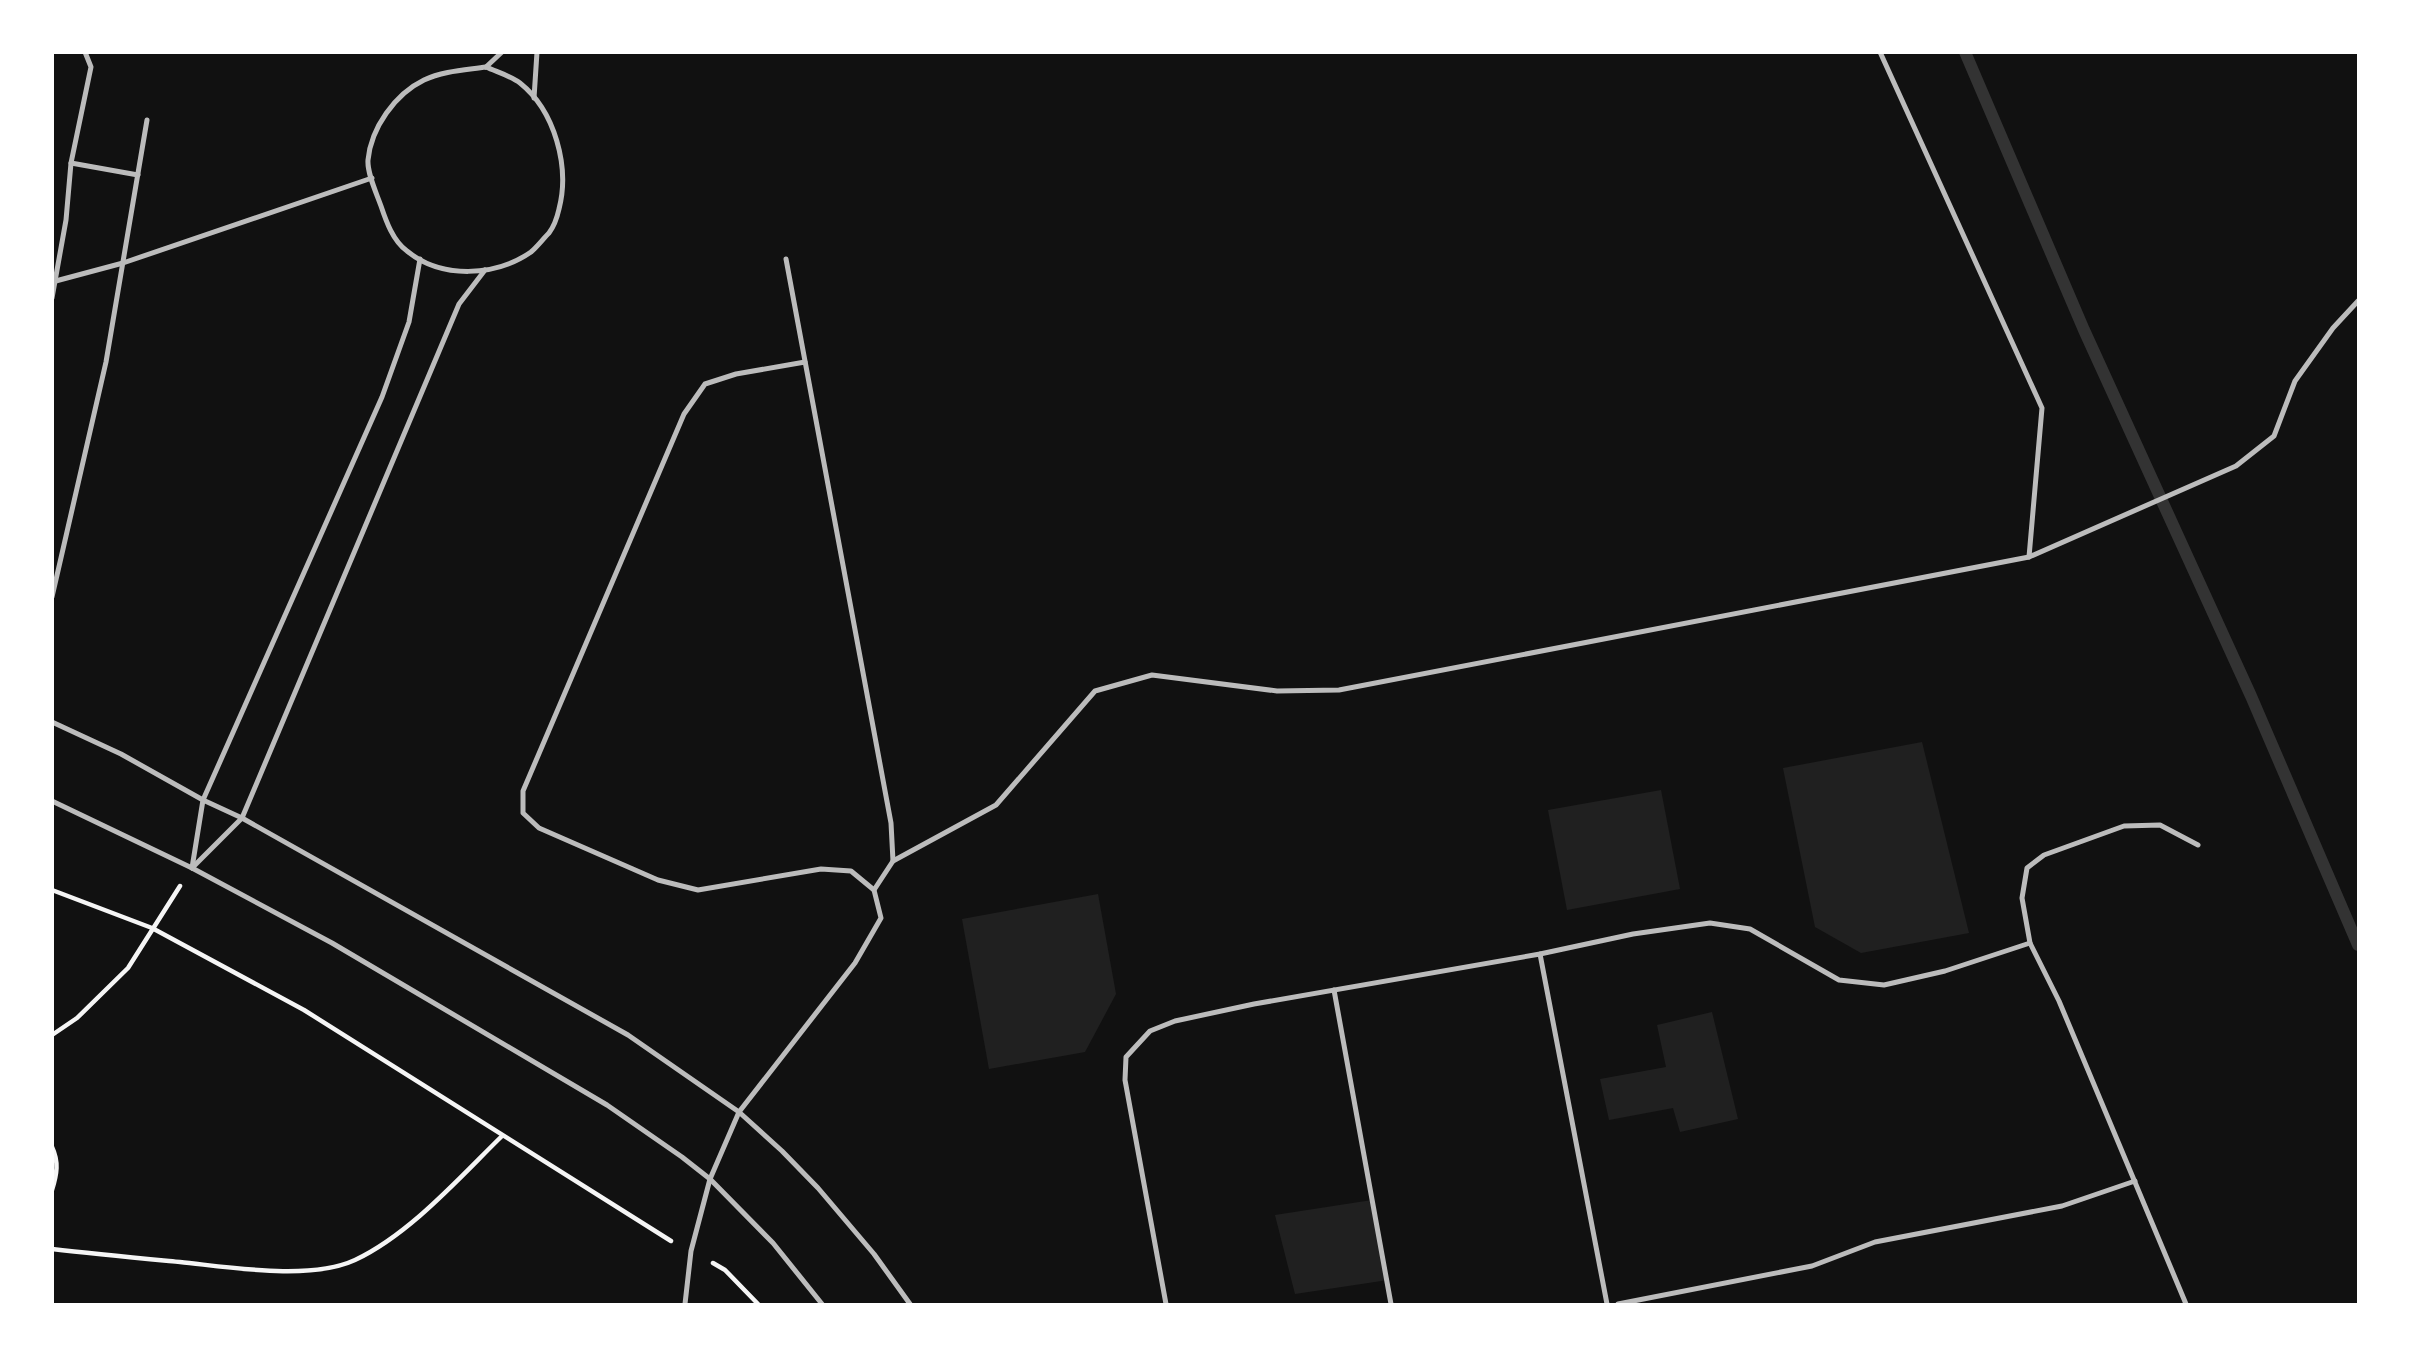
<svg xmlns="http://www.w3.org/2000/svg" width="2411" height="1357" viewBox="0 0 2411 1357" font-family="Commissioner,sans-serif">
	<rect width="100%" height="100%" fill="#111"/>
	<g fill="#202020">
		<polygon points="1922,742 1969,933 1861,953 1815,927 1783,768"/>
		<polygon points="1661,790 1680,889 1567,910 1548,810"/>
		<polygon points="1098,894 1116,994 1085,1052 989,1069 962,919"/>
		<polygon points="1712,1012 1738,1119 1680,1132 1673,1108 1609,1120 1600,1079 1666,1067 1657,1025"/>
		<polygon points="1372,1200 1388,1280 1295,1294 1275,1215"/>
	</g>
	<g fill="none" stroke-linecap="round" stroke-linejoin="round">
		<polyline stroke="#333" stroke-width="12" points="1965,52 2084,330 2251,696 2358,945"/>
		<g stroke="#f5f5f5" stroke-width="4.5">
			<polyline points="52,890 152,928 304,1010 671,1241"/>
			<polyline points="52,1035 77,1018 128,968 180,886"/>
			<path d="M52,1147c7,15 5,27 0,43"/>
			<path d="M52,1249c43,5 86,9 128,13 49,5 130,19 175,-2 55,-26 104,-82 147,-124"/>
			<polyline points="713,1263 725,1270 758,1304"/>
		</g>
		<g stroke="#bcbcbc" stroke-width="5">
			<polyline points="1880,52 2042,408 2029,557"/>
			<path d="M486,67c11,5 25,9 34,16 35,28 50,84 39,126 -2,9 -4,16 -10,24 -6,6 -12,14 -18,19 -36,25 -90,27 -124,-1 -14,-10 -21,-30 -26,-45 -5,-14 -14,-33 -13,-46 3,-32 27,-66 56,-80 19,-9 42,-10 62,-13z"/>
			<polyline points="486,67 502,52"/>
			<polyline points="534,98 537,52"/>
			<polyline points="71,163 138,175"/>
			<polyline points="786,259 891,823 893,861 874,890"/>
			<polyline points="52,282 123,263 372,178"/>
			<polyline points="52,298 66,220 71,163 91,67 85,52"/>
			<polyline points="52,597 106,362 147,120"/>
			<polyline points="52,722 121,754 203,800 242,818 628,1035 739,1112 782,1151 818,1188 874,1254 910,1304"/>
			<polyline points="52,801 192,868 332,943 607,1105 682,1157 710,1179 773,1243 822,1304"/>
			<polyline points="893,861 996,805 1095,691 1152,675 1277,691 1339,690 2029,557 2236,466 2274,436 2295,381 2333,328 2358,301"/>
			<polyline points="192,868 242,818 459,304 485,270"/>
			<polyline points="192,868 203,800 382,397 409,322 420,259"/>
			<polyline points="1540,954 1607,1304"/>
			<polyline points="1334,990 1391,1304"/>
			<polyline points="685,1304 691,1251 710,1179 739,1112 855,963 881,918 874,890 851,871 821,869 698,890 658,880 539,828 523,813 523,791 684,414 705,384 736,374 805,362"/>
			<polyline points="1166,1304 1125,1080 1126,1057 1150,1031 1175,1021 1254,1004 1540,954 1633,934 1710,923 1750,929 1839,980 1884,985 1945,971 2030,943"/>
			<polyline points="1618,1304 1812,1266 1875,1242 2062,1206 2135,1181"/>
			<polyline points="2186,1304 2059,1001 2030,943 2022,898 2027,868 2044,855 2124,826 2160,825 2198,845"/>
		</g>
	</g>
	<rect width="2411" height="1357" fill="none" stroke="#ffffff" stroke-width="108"/>
</svg>
